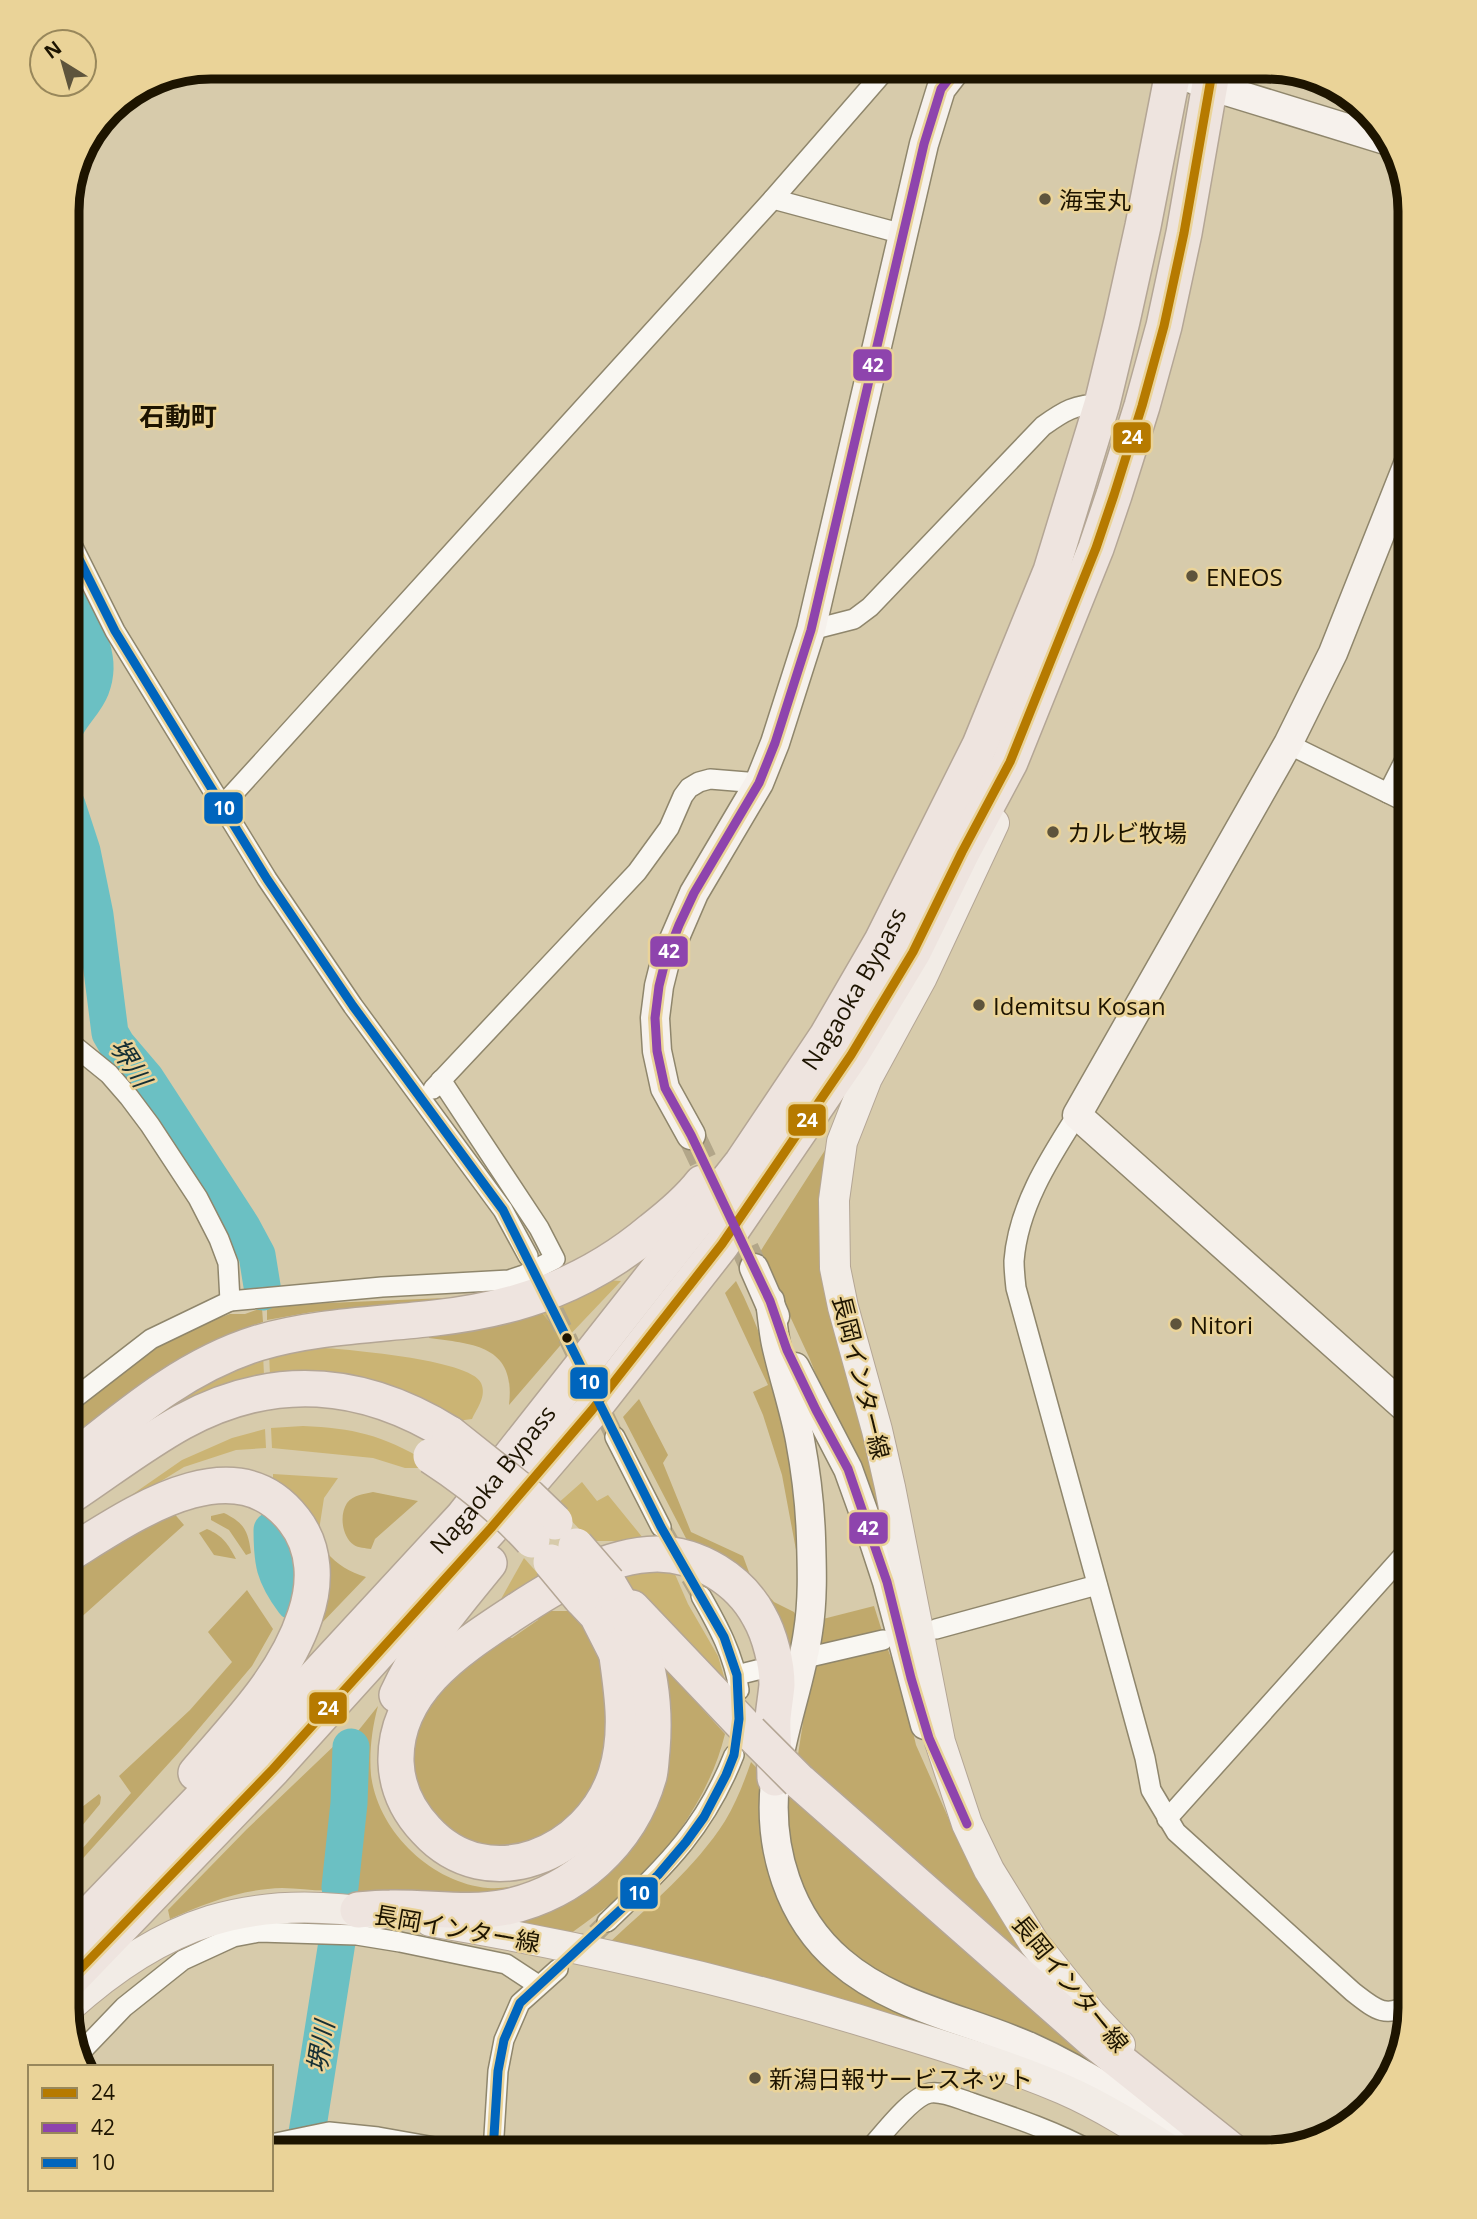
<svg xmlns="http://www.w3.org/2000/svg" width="1477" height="2219" viewBox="0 0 1477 2219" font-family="'Open Sans','Noto Sans JP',sans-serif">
	<rect width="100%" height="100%" fill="#d7cbab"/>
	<g fill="#cbb474">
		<polygon points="604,1280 621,1281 565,1340 537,1307"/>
		<path d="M313,1347c28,2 158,12 168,36 6,13 -4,25 -9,36l-15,2 -187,-46 -1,-22z"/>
		<path d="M263,1354l1,21c-39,7 -72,20 -107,38l-3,-4z"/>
		<path d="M303,1426c50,2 79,9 123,35l-7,7h-14l-32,-10 -101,-10 -1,-20z"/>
		<polygon points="265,1429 266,1448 236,1450 184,1467 145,1491 110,1510 182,1460 232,1438"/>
		<polygon points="273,1474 338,1478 324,1498 319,1530 273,1484"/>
		<polygon points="582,1482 597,1501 608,1495 643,1538 629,1541 591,1541 556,1505"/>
		<path d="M277,1523c20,30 20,37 19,72 -24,-24 -20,-40 -19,-72z"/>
		<polygon points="524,1558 540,1576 528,1586 501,1599"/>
		<polygon points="651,1570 674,1572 688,1604 718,1656 728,1690 619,1577"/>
	</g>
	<g fill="#c0a96c">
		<polygon points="827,1147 905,1597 809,1357 760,1252"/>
		<path d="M736,1281c36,69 53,149 61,226 2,19 1,39 2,59l-17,-91 -19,-60 -10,-23 15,-7 -43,-92z"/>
		<polygon points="468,1297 469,1299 312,1312 267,1320 267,1307 282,1305"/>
		<path d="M537,1307l28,33 -56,65c7,-59 -34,-61 -80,-67l-1,-6z"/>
		<path d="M262,1308l1,14c-76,23 -135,73 -196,120v-28l54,-44 53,-36 56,-20h15z"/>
		<polygon points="639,1399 668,1455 663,1463 691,1532 743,1556 750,1575 774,1602 794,1612 798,1620 791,1648 789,1648 690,1546 623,1417"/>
		<path d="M373,1492l45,9 -43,38 -4,10c-5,-1 -13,-1 -17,-4 -12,-8 -15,-30 -7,-42 6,-8 17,-9 26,-11z"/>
		<path d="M172,1511l12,14 -117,105c0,-13 -3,-30 0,-44 5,-27 81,-62 105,-75z"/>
		<path d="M224,1513c20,10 24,17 27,40l-5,2 -17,-25 -18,-10v-4z"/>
		<path d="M207,1529c16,7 21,15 29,30l-22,-4 -15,-22z"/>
		<path d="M326,1552c12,13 23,20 40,25l-49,51z"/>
		<polygon points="247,1590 273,1629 252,1666 180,1751 67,1876 67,1866 131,1793 119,1776 190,1710 232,1662 208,1632"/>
		<polygon points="874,1606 882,1631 817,1645 819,1620"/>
		<polygon points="547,1611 571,1611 580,1616 608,1665 607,1777 541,1846 473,1851 422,1812 405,1772 423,1704 500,1636 512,1638 538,1620 539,1614"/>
		<polygon points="887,1647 903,1690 916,1745 960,1844 984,1889 1042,1973 797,1761 812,1665"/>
		<path d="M652,1653l73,81c-13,54 -48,107 -87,146 -21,21 -48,39 -72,57l-60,-13 51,-22z"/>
		<path d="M378,1706c-6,22 -9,46 -7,69 7,57 61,108 117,113 15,1 29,-2 43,-4v7l-110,10 -77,-11c5,-45 16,-110 10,-154z"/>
		<path d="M345,1740l3,7 -2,56 -9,87c-18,2 -37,-2 -55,-2 -40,1 -76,15 -112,31l-2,-9 79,-81 91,-87z"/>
		<path d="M751,1762l17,18 6,107 14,32 18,26 44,37 137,65 -377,-105c41,-38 85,-74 115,-121 11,-18 19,-39 26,-59z"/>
		<polygon points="790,1791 935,1925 1108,2070 1106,2073 1053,2044 997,2019 901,1984 853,1958 816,1919 790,1857 787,1806"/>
		<polygon points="99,1794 101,1797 100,1804 67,1844 67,1827 77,1819 73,1814"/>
	</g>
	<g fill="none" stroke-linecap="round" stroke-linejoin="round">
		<g stroke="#6bc0c3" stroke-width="37">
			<path d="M67,725c7,-13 19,-24 24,-37 13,-33 -8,-60 -24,-87"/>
			<polyline points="67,805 82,851 95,915 110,1033 117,1045 146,1079 242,1227 257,1255 263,1292"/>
			<path d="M272,1530c0,32 2,45 22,72"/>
			<polyline points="340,1887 349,1803 351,1747"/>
			<polyline points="304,2152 337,1942"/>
		</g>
		<g stroke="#b2a689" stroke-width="19" stroke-dasharray="19 10" stroke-linecap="butt">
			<polyline points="542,1285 615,1437"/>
			<polyline points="661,1527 701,1596"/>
			<polyline points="575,1953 607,1922"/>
		</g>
		<polyline stroke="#b2a689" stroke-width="28" stroke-dasharray="28 14" stroke-linecap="butt" points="691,1135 754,1268"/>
		<g stroke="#8f866c" stroke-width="22">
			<g id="street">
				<polyline points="773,199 903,234"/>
				<polyline points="67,535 115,631 267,879 353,1006 503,1210 528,1256"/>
				<path d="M811,630l43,-11 16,-12 173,-181c21,-15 32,-22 59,-22"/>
				<polyline points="1288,744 1410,804"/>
				<polyline points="1388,793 1410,750"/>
				<polyline points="222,806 773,199 888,67"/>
				<polyline points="433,1089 637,872 669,828 683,796 689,788 699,782 710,779 759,783"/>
				<path d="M1077,1115c-28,44 -59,92 -63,146 0,9 1,18 2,27l129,470 6,32 25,42 177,160c22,17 32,27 57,12"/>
				<polyline points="230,1301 382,1287 509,1280 524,1275 555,1259 539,1228 441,1080"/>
				<polyline points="67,1404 151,1339 230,1301 228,1263 219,1239 198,1198 150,1125 129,1097 109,1074 67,1040"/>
				<polyline points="615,1437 661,1527"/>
				<path d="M701,1596c17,30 33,59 38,94"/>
				<polyline points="936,1629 1097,1585"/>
				<polyline points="814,1656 883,1640"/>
				<polyline points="737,1675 757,1670"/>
				<polyline points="1167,1819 1410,1548"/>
				<path d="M607,1922c57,-55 97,-91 127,-167"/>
				<polyline points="79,2054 124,2007 183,1960 233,1937 259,1932 357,1935 400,1942 506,1964 538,1985"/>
				<polyline points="271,2144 329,2132 378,2137 463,2152"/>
				<polyline points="493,2152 498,2071 504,2040 520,2003 558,1969"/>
				<path d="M867,2152c13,-14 44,-56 63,-59 13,-2 29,6 42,10 41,14 83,28 121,49"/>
			</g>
		</g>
		<g stroke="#8f866c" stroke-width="31">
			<g id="secondary">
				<polyline points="1162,67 1210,86 1392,142"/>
				<polyline points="691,1135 665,1088 657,1051 655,1018 659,986 666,958 694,893 759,783 775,743 811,630 924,144 941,89 958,67"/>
				<polyline points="754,1268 775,1316"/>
				<path d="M770,1301c2,14 3,29 6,43 7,32 18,64 24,96 6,32 10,66 11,98 1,31 2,63 -3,94 -7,50 -27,99 -33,150 -7,66 14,136 65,179 53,46 127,58 190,86 61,27 113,65 166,105"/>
				<polyline points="795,1367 848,1469 870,1530 887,1582 925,1725"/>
				<polyline points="1410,1412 1077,1115 1288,744 1333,653 1410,459"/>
			</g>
		</g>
		<g stroke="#b4a695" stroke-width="32">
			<g id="primary">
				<polyline points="994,823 922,977 867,1078 842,1142 834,1200 835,1268 843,1307 877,1430 890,1487 940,1742 967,1824 989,1870 1034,1943 1091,2014 1120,2045"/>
				<path d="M430,1921c154,26 309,61 458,108 59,18 119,36 175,60 39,17 75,40 110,63"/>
				<path d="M67,2009c97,-88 183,-116 313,-95"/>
			</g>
		</g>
		<g stroke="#b4a695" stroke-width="38">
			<g id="highway">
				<path d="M67,1464c59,-47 117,-98 191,-121 58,-17 117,-18 177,-25 83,-9 153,-34 217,-88 18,-14 36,-29 50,-47"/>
				<path d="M67,1498c38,-25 75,-54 115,-76 92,-50 181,-42 268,12"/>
				<path d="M67,1555c62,-38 166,-114 227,-35 22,28 22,64 11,96 -20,61 -68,109 -109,157"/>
				<polyline points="581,1598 597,1615 626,1672"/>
				<polyline points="632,1608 750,1732"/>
				<path d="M616,1649c6,43 13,83 0,125 -26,80 -128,124 -190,56 -18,-19 -29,-42 -30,-68 -2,-72 63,-113 116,-148 42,-28 93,-59 145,-60 41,0 83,26 102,62 11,19 18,48 18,69 -1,11 -3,22 -4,33 -1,19 2,40 2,60"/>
				<path d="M397,1695c22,-49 58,-90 92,-132"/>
				<polyline points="799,1781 1093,2040 1232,2151"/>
				<path d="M358,1910c10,-1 21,-2 32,-2 39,-1 78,7 117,-1 67,-15 123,-64 142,-131 2,-8 2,-18 3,-26 3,-36 0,-71 -12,-106 -6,-21 -21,-41 -32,-61"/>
				<path id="s1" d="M67,1938l179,-186 217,-235 279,-354 85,-127 55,-95 98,-196 71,-174 51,-167 20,-83 21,-95 31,-159"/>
				<polyline points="67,1983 273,1769 491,1528 592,1410 722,1244 851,1055 913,952 962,852 1010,762 1096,548 1114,495 1142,406 1164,326 1184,233 1213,67"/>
			</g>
		</g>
		<use href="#street" stroke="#f9f7f2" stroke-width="19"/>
		<use href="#secondary" stroke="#f6f1ec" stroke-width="28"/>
		<use href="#primary" stroke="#f2ece6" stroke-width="30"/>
		<use href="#highway" stroke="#eee4df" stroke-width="35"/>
		<g stroke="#b4a695" stroke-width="38" stroke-linecap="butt">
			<g id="highway-bridge">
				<polyline points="450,1434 529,1497 555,1522"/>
				<path d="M431,1456c37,24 71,51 101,84"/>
				<polyline points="576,1546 608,1583"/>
				<polyline points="551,1562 581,1598"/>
				<polyline points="750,1732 799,1781"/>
			</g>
		</g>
		<use href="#highway-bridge" stroke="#eee4df" stroke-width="35"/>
		<g stroke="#ead398" stroke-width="14">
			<polyline id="bus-1" points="67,1983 273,1769 491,1528 592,1410 722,1244 851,1055 913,952 962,852 1010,762 1096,548 1114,495 1142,406 1164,326 1184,233 1213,67"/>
		</g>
		<g stroke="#ead398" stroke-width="14">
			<polyline id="bus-2" points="958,67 941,89 924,144 811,630 775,743 759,783 694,893 679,925 666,958 659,986 655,1018 657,1051 665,1088 691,1135 770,1301 787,1350 816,1410 848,1469 887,1582 911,1678 929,1738 967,1824"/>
		</g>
		<g stroke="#ead398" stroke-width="14">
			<polyline id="bus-3" points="67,535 115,631 267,879 353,1006 503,1210 661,1527 724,1637 737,1675 739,1719 734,1755 726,1775 704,1817 686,1842 658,1875 520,2003 504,2040 498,2071 493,2152"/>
		</g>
		<use href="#bus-1" stroke="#b67a00" stroke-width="9"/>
		<use href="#bus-2" stroke="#8e44ad" stroke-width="9"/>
		<use href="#bus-3" stroke="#0065bd" stroke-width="9"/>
	</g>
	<g fill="#5e543c" stroke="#ead398" stroke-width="2.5">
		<circle cx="1045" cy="199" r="7"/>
		<circle cx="1192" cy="576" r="7"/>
		<circle cx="1053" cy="832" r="7"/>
		<circle cx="979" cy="1005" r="7"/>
		<circle cx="1176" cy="1324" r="7"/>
		<circle cx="755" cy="2078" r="7"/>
	</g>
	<circle fill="#1d1400" stroke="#ead398" stroke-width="2.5" cx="567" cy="1338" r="6"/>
	<g text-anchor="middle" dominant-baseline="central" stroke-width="5" stroke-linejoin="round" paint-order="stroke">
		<g font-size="24" fill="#1d1400" stroke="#ead398" text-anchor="start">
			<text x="1059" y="199">海宝丸</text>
			<text x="1206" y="576">ENEOS</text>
			<text x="1067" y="832">カルビ牧場</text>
			<text x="993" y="1005">Idemitsu Kosan</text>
			<text x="1190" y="1324">Nitori</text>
			<text x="769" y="2078">新潟日報サービスネット</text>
		</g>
		<g font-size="24" fill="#1d1400" stroke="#ead398">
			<text stroke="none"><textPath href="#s1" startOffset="1236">Nagaoka Bypass</textPath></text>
			<text transform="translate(862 1377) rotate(76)">長岡インター線</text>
			<text stroke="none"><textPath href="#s1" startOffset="626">Nagaoka Bypass</textPath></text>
			<text transform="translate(457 1928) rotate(10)">長岡インター線</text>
			<text transform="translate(1071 1983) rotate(51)">長岡インター線</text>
		</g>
		<g font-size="26" font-weight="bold" fill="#1d1400" stroke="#ead398">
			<text x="178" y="416">石動町</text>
		</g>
		<g font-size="26" font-style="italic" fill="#152f34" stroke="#ead398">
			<text transform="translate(131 1062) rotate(57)">堺川</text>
			<text transform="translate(320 2047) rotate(-81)">堺川</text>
		</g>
	</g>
	<path d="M0 0H1477V2219H0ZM211 79H1266A132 132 0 0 1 1398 211V2008A132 132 0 0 1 1266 2140H211A132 132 0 0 1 79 2008V211A132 132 0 0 1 211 79Z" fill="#ead398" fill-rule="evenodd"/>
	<path fill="none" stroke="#1d1400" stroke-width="9" d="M211 79H1266A132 132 0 0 1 1398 211V2008A132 132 0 0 1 1266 2140H211A132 132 0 0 1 79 2008V211A132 132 0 0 1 211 79Z"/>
	<g stroke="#ead398" stroke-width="2.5">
		<rect x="852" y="348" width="41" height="34" rx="7" fill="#8e44ad"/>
		<rect x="1112" y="421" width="40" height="33" rx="7" fill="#b67a00"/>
		<rect x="203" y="791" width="41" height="34" rx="7" fill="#0065bd"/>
		<rect x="649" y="935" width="40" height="33" rx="7" fill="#8e44ad"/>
		<rect x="787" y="1103" width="40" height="34" rx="7" fill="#b67a00"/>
		<rect x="569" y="1366" width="40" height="34" rx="7" fill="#0065bd"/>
		<rect x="848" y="1511" width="41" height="34" rx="7" fill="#8e44ad"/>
		<rect x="308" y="1691" width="40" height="34" rx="7" fill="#b67a00"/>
		<rect x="619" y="1876" width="40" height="34" rx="7" fill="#0065bd"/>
	</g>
	<g font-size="19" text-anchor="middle" font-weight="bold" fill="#fff">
		<text x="873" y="372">42</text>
		<text x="1132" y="444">24</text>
		<text x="224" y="815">10</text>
		<text x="669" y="958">42</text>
		<text x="807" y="1127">24</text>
		<text x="589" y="1389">10</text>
		<text x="868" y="1535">42</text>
		<text x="328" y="1715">24</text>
		<text x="639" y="1900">10</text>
	</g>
	<rect x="28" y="2065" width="245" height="126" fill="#ead398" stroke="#98875b" stroke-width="2"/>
	<rect x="42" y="2088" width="35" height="10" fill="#b67a00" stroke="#98875b" stroke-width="2"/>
	<text x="91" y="2100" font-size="21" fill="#1d1400">24</text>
	<rect x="42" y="2123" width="35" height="10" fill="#8e44ad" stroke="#98875b" stroke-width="2"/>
	<text x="91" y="2135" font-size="21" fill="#1d1400">42</text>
	<rect x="42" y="2158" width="35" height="10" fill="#0065bd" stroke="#98875b" stroke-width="2"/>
	<text x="91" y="2170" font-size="21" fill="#1d1400">10</text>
	<g transform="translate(63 63) rotate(323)"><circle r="33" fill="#ead398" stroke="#98875b" stroke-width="2"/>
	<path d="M0-5L12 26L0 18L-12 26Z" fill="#5e543c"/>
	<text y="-10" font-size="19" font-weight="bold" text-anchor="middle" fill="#1d1400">N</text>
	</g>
</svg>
